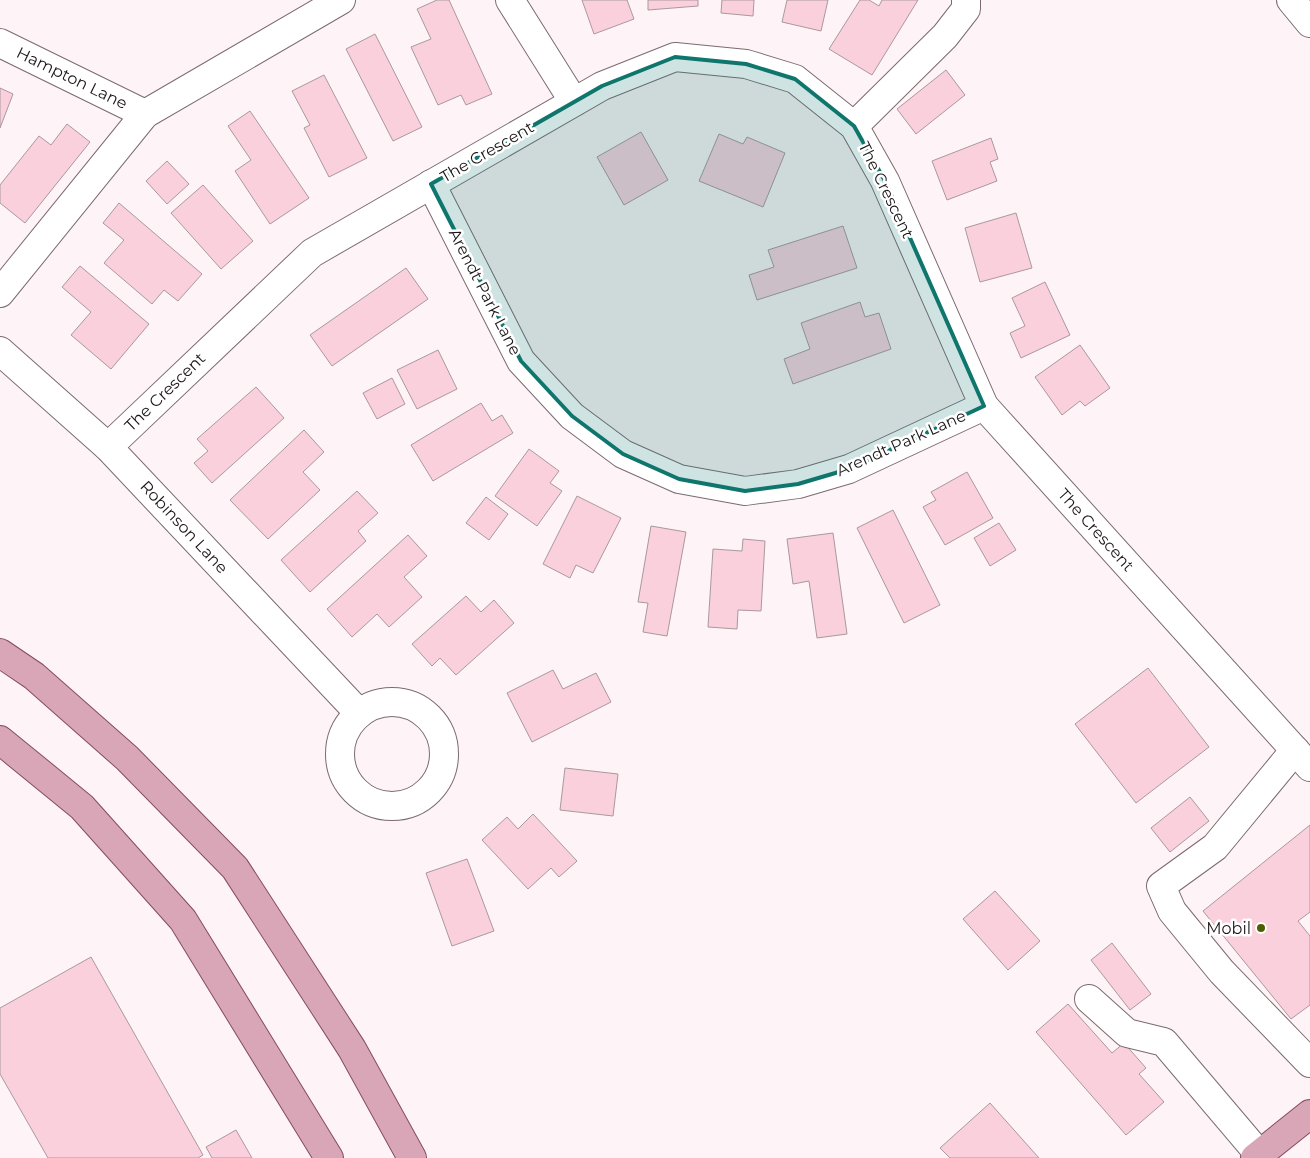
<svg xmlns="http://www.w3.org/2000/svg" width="1310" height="1158" viewBox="0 0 1310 1158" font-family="Montserrat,sans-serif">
	<rect width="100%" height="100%" fill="#fef3f6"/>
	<g fill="#fad0dd" stroke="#aa989d">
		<polygon points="437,0 449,0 492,94 466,105 461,95 438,105 411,47 431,39 417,9"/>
		<polygon points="582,0 627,0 634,19 594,34"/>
		<polygon points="648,0 698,0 698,6 648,10"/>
		<polygon points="722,0 754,0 753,16 721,13"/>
		<polygon points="787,0 828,0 821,31 782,22"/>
		<polygon points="860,0 869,0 879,6 882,0 918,0 872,75 829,49"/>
		<polygon points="375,34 422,127 393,141 346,49"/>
		<polygon points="946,70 965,95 916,134 897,109"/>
		<polygon points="324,75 367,158 329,177 304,128 310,125 292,91"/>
		<polygon points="0,88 13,94 0,128"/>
		<polygon points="250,111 309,198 270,224 235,171 251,160 228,126"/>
		<polygon points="67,124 90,142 25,223 0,203 0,185 39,136 51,145"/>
		<polygon points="641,132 668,180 624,205 597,157"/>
		<polygon points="719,134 743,144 747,137 785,153 763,207 699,181"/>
		<polygon points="991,138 998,159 990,162 997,181 947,200 932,161"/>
		<polygon points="167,161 189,184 167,204 146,181"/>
		<polygon points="203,185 253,241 221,269 171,213"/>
		<polygon points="119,203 202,274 178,301 164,290 152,304 104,263 124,240 103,223"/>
		<polygon points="1016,213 1032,268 980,282 965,228"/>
		<polygon points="843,226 857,268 757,300 749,275 774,267 768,250"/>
		<polygon points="80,266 149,324 111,369 71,335 91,312 62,287"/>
		<polygon points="406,268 428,299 332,366 310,335"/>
		<polygon points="1045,282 1070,335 1021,358 1010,333 1025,326 1012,298"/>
		<polygon points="860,302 865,317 879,313 891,349 793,384 784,359 810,349 801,323"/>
		<polygon points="1080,345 1110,388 1085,406 1080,401 1062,415 1035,377"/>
		<polygon points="438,350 457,389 417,409 397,370"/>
		<polygon points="392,378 405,404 377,419 363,393"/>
		<polygon points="256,387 284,418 212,483 194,463 208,451 197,439"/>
		<polygon points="481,403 492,421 502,415 513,433 433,481 411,445"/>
		<polygon points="304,430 324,452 303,472 320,490 268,539 230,500"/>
		<polygon points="529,449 559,471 550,483 562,491 537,526 495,496"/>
		<polygon points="967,472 993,518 945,545 923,507 936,500 931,492"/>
		<polygon points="357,491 378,513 358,531 366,541 310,592 281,560"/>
		<polygon points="577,496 621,518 593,573 576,565 570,578 543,564"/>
		<polygon points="486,497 508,514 489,540 466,523"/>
		<polygon points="893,510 940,605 904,623 857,528"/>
		<polygon points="999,523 1016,550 990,566 974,538"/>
		<polygon points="651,526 686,532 667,636 643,632 648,603 638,602"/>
		<polygon points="833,533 847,634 817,638 809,581 793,584 787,539"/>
		<polygon points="408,535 427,556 404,577 422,597 389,627 377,614 352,637 327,609"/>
		<polygon points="743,539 765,541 761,611 738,610 737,629 708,627 713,549 742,551"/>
		<polygon points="466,596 481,612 494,600 514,623 456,675 440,658 432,666 412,644"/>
		<polygon points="1148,668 1209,747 1136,803 1075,724"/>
		<polygon points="553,670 563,689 596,673 611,702 532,742 507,693"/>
		<polygon points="565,768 618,774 613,816 560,810"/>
		<polygon points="1190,797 1209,821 1170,852 1151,828"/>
		<polygon points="533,814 577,861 559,877 551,868 528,889 482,840 507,817 518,829"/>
		<polygon points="1310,825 1310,912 1298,921 1310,936 1310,1005 1291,1019 1203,911"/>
		<polygon points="467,859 494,931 452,946 426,873"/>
		<polygon points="995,891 1040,941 1008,970 963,919"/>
		<polygon points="1112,943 1151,994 1130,1010 1091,960"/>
		<polygon points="91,957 203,1155 198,1158 48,1158 0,1074 0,1008"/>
		<polygon points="1068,1004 1112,1053 1124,1043 1146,1068 1139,1074 1164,1102 1126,1135 1036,1032"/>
		<polygon points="990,1103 1039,1158 950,1158 940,1148"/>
		<polygon points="236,1130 252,1158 212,1158 206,1147"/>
	</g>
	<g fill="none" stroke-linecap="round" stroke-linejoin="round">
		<g stroke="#7b6b70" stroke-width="30">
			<g id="minor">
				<polyline points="510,0 574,102"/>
				<polyline points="1291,0 1310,23"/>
				<polyline points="0,43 145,114"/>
				<polyline points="854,126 945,36 966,9 966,0"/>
				<polyline points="431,184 521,361 572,416 623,454 679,479 745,491 798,484 849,469 984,406"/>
				<polyline points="0,293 145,114 341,0"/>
				<polyline points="0,351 108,447 359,713"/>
				<polyline points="108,447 312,253 602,86 675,57 746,64 795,79 854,126 885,181 984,406 1310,767"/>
				<circle cx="392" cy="754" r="52"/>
				<polyline points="1295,750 1215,847 1161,886 1172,911 1222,972 1310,1063"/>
				<polyline points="1089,999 1127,1033 1164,1042 1259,1154"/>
			</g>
		</g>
		<g stroke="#864c61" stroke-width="30">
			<g id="major">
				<polyline points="0,653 34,676 127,758 235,868 352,1049 412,1158"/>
				<polyline points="0,740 82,807 183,920 329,1158"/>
				<polyline points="1255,1158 1310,1114"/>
			</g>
		</g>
		<use href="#minor" stroke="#fff" stroke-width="28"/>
		<use href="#major" stroke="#d9a6b8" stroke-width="28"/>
	</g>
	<path fill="#0f766e" fill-opacity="0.2" stroke="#0f766e" stroke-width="4" stroke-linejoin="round" d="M675,57l71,7 49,15 59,47 31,55 99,225 -135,63 -51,15 -53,7 -66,-12 -56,-25 -51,-38 -51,-55 -90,-177 171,-98z"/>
	<circle fill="#4d5e01" stroke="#fff" stroke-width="2" cx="1261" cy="928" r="5"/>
	<g text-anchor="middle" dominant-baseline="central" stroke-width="5" stroke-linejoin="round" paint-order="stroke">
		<g font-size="16" fill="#1b1517" stroke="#fff">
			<text transform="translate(72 78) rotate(26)">Hampton Lane</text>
			<text transform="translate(487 152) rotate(-30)">The Crescent</text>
			<text transform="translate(886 190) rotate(64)">The Crescent</text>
			<text transform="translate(485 292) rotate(63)">Arendt Park Lane</text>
			<text transform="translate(165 392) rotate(-44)">The Crescent</text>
			<text transform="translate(901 443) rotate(-24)">Arendt Park Lane</text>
			<text transform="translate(184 527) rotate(47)">Robinson Lane</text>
			<text transform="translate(1096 530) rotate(48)">The Crescent</text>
		</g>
		<g font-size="16" fill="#1b1517" stroke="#fff" text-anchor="end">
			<text x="1251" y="928">Mobil</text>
		</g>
	</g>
</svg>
